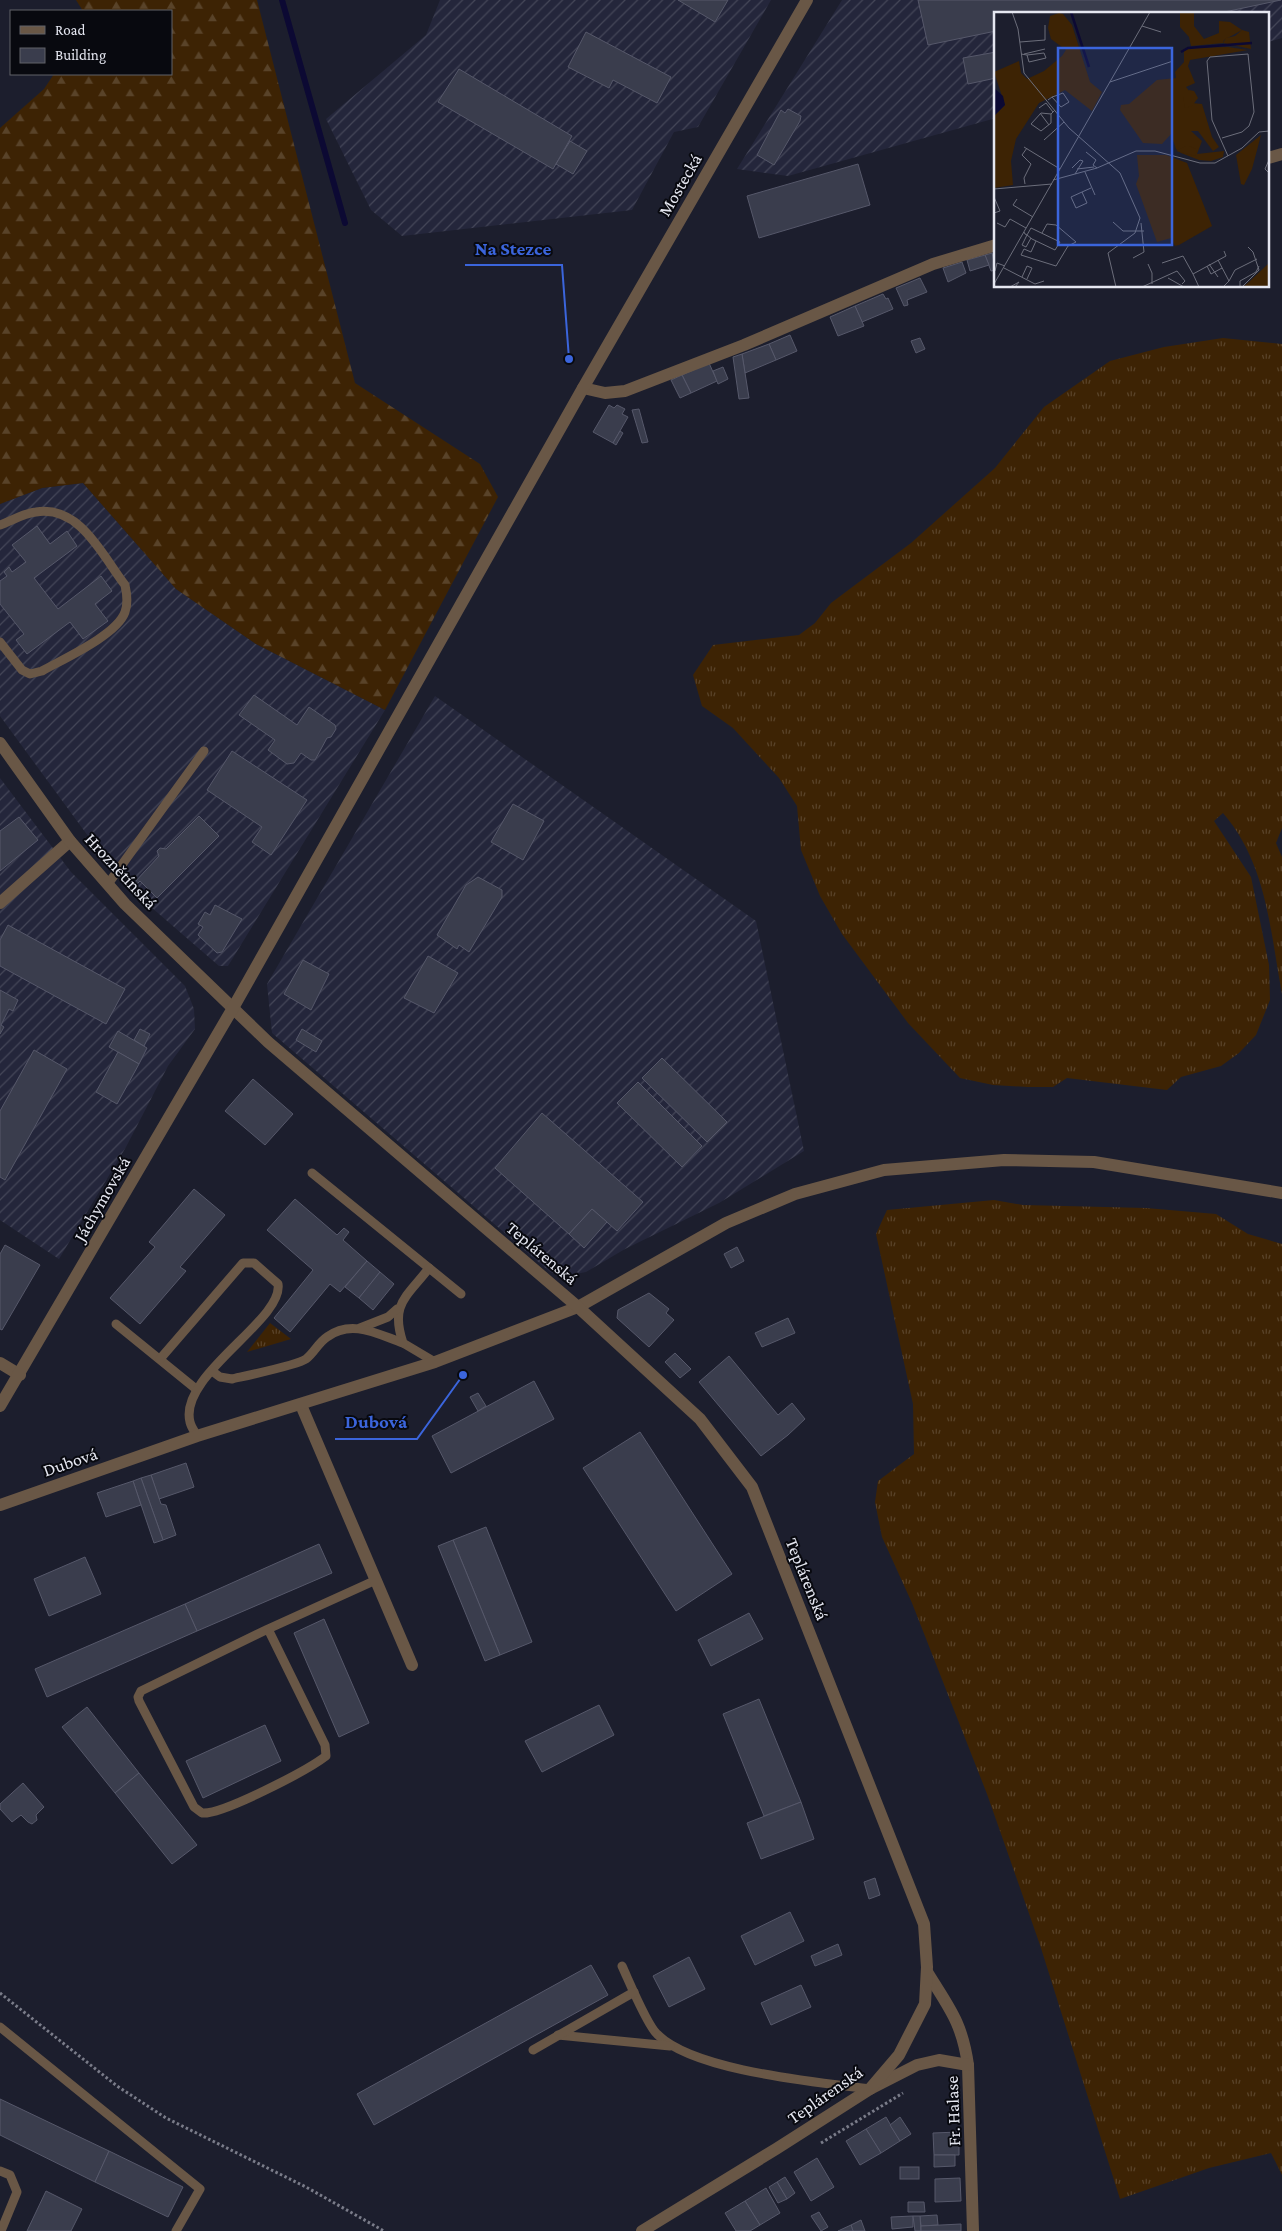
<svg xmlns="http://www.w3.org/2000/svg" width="1282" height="2231" viewBox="0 0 1282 2231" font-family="'Crimson Pro',serif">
	<defs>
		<pattern id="industrial-furrows" width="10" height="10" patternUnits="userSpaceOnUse" patternTransform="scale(1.25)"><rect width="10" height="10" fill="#24263b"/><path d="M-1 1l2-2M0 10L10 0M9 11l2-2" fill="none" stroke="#444658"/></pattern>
		<pattern id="grass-tufts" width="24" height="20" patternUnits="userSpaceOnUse" patternTransform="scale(1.25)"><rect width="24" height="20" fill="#3d2304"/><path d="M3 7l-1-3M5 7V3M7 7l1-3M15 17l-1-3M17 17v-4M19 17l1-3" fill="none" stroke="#594329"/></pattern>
		<pattern id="forest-firs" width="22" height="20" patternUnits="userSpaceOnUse" patternTransform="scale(1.25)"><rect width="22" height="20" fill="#3d2304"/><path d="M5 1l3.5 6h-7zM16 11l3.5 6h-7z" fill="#594329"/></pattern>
	</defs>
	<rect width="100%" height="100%" fill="#1c1e2d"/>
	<g fill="url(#industrial-furrows)">
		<polygon points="440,0 771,0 698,127 674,132 632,210 402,236 371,210 326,119 426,35"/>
		<polygon points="842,0 1282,0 1282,38 1268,42 1268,14 996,14 996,118 788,176 737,169"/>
		<polygon points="83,483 176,589 256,644 385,710 228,966 219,966 121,881 0,716 0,504 42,488"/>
		<polygon points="435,696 756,921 804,1151 719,1203 625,1249 586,1272 570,1275 550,1272 272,1033 267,984"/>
		<polygon points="0,778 71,872 185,986 194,1009 195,1029 168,1066 126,1147 59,1259 0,1220"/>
	</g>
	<g fill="url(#grass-tufts)">
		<path d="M1223,338l59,6v484l-6,15 6,14v137c-12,-64 -15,-130 -59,-181l-9,8 37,56 18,88 1,35 -14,35 -17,18 -18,13 -40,11 -14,13 -100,-12 -14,9h-25l-35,-2 -33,-7 -52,-55 -66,-89 -22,-38 -19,-46 -4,-44 -18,-28 -46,-50 -31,-22 -9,-31 20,-30 86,-10 16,-12 16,-20 80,-60 84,-75 49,-61 66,-46 54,-14z"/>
		<polygon points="994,1200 1023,1205 1146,1208 1216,1214 1248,1234 1282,1244 1282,2175 1271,2153 1209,2168 1120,2199 1040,1945 987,1794 912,1603 882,1537 875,1502 878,1481 914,1454 913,1404 876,1234 887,1210"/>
		<polygon points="270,1323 291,1339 247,1352"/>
	</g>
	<polygon fill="url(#forest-firs)" points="76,0 257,0 355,383 480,464 498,497 385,710 256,644 176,589 83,483 42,488 0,504 0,128 44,89 54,74 171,74 171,11 83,11"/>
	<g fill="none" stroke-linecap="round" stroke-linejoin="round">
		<polyline stroke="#0c0933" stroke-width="6" points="282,0 345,223"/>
	</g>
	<g fill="#3a3d4d" stroke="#56586a">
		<polygon points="678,0 728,0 715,22"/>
		<polygon points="918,0 1281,0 1215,14 996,14 996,31 928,45"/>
		<polygon points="586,32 671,77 657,103 613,80 609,88 568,67"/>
		<polygon points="996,52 996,78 968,84 963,58"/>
		<polygon points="459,69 572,136 553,169 438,102"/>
		<polygon points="788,109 801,116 800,121 774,165 757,155 781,110 785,113"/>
		<polygon points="570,141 587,151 573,174 556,164"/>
		<polygon points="858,164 870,205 759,238 747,196"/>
		<polygon points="992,253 996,270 991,271 985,255"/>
		<polygon points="985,255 989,265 970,271 967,260"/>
		<polygon points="962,262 966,273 948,282 943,268"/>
		<polygon points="920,278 927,292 907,300 908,305 904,306 896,288"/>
		<polygon points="883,294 886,299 888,298 893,309 862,322 855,306"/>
		<polygon points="855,306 864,326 838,336 830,317"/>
		<polygon points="790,335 797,351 776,360 769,344"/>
		<polygon points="920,338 925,349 916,353 911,341"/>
		<polygon points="769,344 776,360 745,373 742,354"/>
		<polygon points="742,354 749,398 739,399 733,357"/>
		<polygon points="709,363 717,381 691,393 682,375"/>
		<polygon points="723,367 728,379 718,384 713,371"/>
		<polygon points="682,375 691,393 680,398 671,380"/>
		<polygon points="609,405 614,408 617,405 625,409 622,414 628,417 613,443 593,432"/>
		<polygon points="639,409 648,442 642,443 632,410"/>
		<polygon points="620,431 623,433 616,445 613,443"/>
		<polygon points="37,526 50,544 67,531 77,546 34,578 58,609 101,576 112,591 95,604 108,621 83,639 70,622 27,654 16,640 24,634 0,604 0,581 7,576 4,572 9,567 12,572 26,562 12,545"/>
		<polygon points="254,695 297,725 309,707 335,725 336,729 331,737 327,738 315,760 311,760 301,753 294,763 287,764 268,750 275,740 239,715"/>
		<polygon points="232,751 307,800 271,855 252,842 262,827 207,790"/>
		<polygon points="513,804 544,821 523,860 491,842"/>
		<polygon points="199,816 219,836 157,898 140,881 135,886 133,884 159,856 157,851 160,848 166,849"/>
		<polygon points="19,817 38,840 0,871 0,831"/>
		<polygon points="478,877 502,890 502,897 469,952 459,945 457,949 437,935 466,885"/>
		<polygon points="215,905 242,919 222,952 217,953 198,935 203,927 198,924 205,912 210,915"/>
		<polygon points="8,925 125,989 106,1024 0,966 0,940"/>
		<polygon points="428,956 458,973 434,1013 404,998"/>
		<polygon points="303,960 329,974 311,1010 284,994"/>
		<polygon points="0,990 18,1000 13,1011 9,1009 1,1025 4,1027 0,1034"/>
		<polygon points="140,1029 150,1034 144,1046 134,1040"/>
		<polygon points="302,1029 322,1041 316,1052 296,1040"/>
		<polygon points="118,1031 147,1048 139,1064 109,1047"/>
		<polygon points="34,1050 67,1069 5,1180 0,1177 0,1111"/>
		<polygon points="118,1052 139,1064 117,1104 96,1092"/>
		<polygon points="662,1058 727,1122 707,1142 642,1078"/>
		<polygon points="253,1079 293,1114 265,1145 225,1111"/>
		<polygon points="638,1082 702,1146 682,1167 617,1103"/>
		<polygon points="542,1113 643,1202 617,1231 592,1209 569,1234 495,1168"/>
		<polygon points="194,1189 225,1215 180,1267 186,1271 140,1324 110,1298 155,1247 149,1242"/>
		<polygon points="295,1199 337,1235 344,1228 349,1232 343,1240 367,1261 340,1292 330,1284 290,1332 274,1318 313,1270 267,1230"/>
		<polygon points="592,1209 607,1222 584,1248 569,1234"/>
		<polygon points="5,1245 40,1265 2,1330 0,1329 0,1254"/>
		<polygon points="737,1247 744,1261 731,1268 724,1254"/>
		<polygon points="367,1261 380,1272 359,1298 345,1287"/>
		<polygon points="380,1272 394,1284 373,1310 359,1298"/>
		<polygon points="649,1293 669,1309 666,1313 674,1320 649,1347 617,1318 618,1310"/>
		<polygon points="788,1318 795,1333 762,1347 755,1333"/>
		<polygon points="675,1353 691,1369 680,1378 665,1362"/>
		<polygon points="729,1356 778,1415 792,1403 805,1419 788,1435 761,1456 699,1382"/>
		<polygon points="534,1381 554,1419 451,1473 432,1436"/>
		<polygon points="478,1393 486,1406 478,1411 470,1397"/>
		<polygon points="640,1432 732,1574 676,1611 583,1468"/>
		<polygon points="186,1463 194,1487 159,1499 151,1475"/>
		<polygon points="151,1475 161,1504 166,1505 176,1535 163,1540 141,1478"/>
		<polygon points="141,1478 163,1540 154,1543 133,1481"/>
		<polygon points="133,1481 141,1505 106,1517 97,1493"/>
		<polygon points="486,1527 532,1642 500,1655 453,1540"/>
		<polygon points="453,1540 500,1655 485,1661 438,1546"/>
		<polygon points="319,1544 332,1573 197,1631 185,1604"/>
		<polygon points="85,1557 101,1594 49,1616 34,1579"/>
		<polygon points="185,1604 197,1631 47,1697 35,1669"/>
		<polygon points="749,1613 763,1639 711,1666 698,1640"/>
		<polygon points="324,1619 369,1723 339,1737 294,1633"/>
		<polygon points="759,1699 801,1802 764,1816 723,1714"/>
		<polygon points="599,1705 614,1735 542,1772 525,1741"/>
		<polygon points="87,1707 139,1773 115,1793 62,1727"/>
		<polygon points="265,1725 281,1761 203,1798 186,1761"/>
		<polygon points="139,1773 197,1845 172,1864 115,1793"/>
		<polygon points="23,1783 44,1807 36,1815 37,1820 32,1824 28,1822 21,1815 12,1822 0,1809 0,1804"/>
		<polygon points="801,1802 814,1839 761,1859 747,1823"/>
		<polygon points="875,1878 880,1895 869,1899 864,1882"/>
		<polygon points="790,1912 804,1941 755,1965 741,1936"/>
		<polygon points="838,1944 842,1955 815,1966 811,1956"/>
		<polygon points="689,1957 705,1989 669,2007 653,1976"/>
		<polygon points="591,1965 608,1995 374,2125 357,2094"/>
		<polygon points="801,1985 811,2007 771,2025 761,2003"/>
		<polygon points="0,2099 109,2151 95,2182 0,2135"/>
		<polygon points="886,2117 900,2141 881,2153 866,2129"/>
		<polygon points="900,2117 911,2134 900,2141 890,2125"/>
		<polygon points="866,2129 881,2153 860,2165 846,2141"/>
		<polygon points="959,2132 959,2155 934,2155 933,2133"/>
		<polygon points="109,2151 183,2187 168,2217 95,2182"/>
		<polygon points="934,2155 955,2155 955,2166 934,2167"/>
		<polygon points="817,2158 834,2187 811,2201 794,2172"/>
		<rect x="900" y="2167" width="19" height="12"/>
		<polygon points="785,2177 795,2193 787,2199 777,2182"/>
		<polygon points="960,2178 961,2201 935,2202 935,2179"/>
		<polygon points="777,2182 787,2199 778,2203 769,2187"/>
		<polygon points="766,2188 780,2213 760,2225 745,2201"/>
		<polygon points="46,2191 82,2209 71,2231 27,2231"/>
		<polygon points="745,2201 760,2225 750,2231 736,2231 725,2213"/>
		<polygon points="908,2202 924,2202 925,2212 908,2212"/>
		<polygon points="819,2212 828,2227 821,2231 811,2216"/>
		<polygon points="937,2215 938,2225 921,2226 920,2216"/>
		<polygon points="913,2216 913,2227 892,2229 891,2217"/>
		<polygon points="913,2216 920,2216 921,2231 915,2231"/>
		<polygon points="861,2220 865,2231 853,2231 851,2225"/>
		<polygon points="961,2224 961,2231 921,2231 921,2226"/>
		<polygon points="851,2225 853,2231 838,2231"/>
	</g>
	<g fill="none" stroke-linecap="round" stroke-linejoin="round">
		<g stroke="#7a7c89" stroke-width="3" stroke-dasharray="2.5 2.5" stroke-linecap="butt">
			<polyline points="0,1993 117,2086 166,2118 306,2187 384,2231"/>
			<polyline points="821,2143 903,2093"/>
		</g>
		<g stroke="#695746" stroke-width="9">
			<path d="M0,525c11,-4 24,-12 36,-13 44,-7 66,43 89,73 2,9 3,19 0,27 -8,23 -62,47 -83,59l-12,3 -8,-4 -22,-28"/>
			<polyline points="108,884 204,751"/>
			<path d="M312,1173l117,95c-23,30 -39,36 -26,75l32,19"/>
			<polyline points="429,1268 461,1294"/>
			<polyline points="116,1324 196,1389"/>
			<polyline points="360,1328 388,1317 397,1309"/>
			<path d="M160,1359l83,-96h11l24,21c6,36 -100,91 -88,138 1,5 5,10 7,14"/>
			<path d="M212,1371l8,6 12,2c13,-3 66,-14 74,-20 8,-6 12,-16 21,-22 25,-18 50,-3 76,6"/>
			<path d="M268,1629l57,116 1,11c-18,14 -104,59 -124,57l-8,-6 -55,-106 -1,-4 3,-6 127,-62 108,-49"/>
			<path d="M622,1966c7,15 25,59 35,68 36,37 160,48 213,55"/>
			<polyline points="0,2027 200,2189 176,2231"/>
			<polyline points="558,2035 670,2046"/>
			<polyline points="533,2050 634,1992"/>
			<polyline points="0,2171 10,2175 17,2192 1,2231"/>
		</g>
		<g stroke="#695746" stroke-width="12">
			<polyline points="1268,158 1282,154"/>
			<polyline points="583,388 605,393 625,391 744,345 933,264 996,245"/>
			<polyline points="0,903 70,841"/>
			<polyline points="0,1363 20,1375"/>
			<polyline points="301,1405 412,1665"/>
			<polyline points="0,1505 197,1436 435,1362 578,1307 726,1223 795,1194 884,1170 1004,1160 1094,1162 1282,1193"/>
			<path d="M927,1972c22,36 35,50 41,93l5,166"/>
			<polyline points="870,2089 917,2065 939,2060 968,2065"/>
		</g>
		<g stroke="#695746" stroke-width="12">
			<polyline points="0,743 70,841 125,904 268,1042 578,1307 700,1419 752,1487 924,1924 927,1967 925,2004 899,2055 870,2089 776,2149 642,2231"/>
			<polyline points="0,1406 233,1008 583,388 807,0"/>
		</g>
	</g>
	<g text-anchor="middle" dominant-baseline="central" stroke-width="4" stroke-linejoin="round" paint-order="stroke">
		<g font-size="18" fill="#e5e7f1" stroke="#08090f">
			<text transform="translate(680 185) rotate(-60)">Mostecká</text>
			<text transform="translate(121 871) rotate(47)">Hroznětínská</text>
			<text transform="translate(102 1199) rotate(-60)">Jáchymovská</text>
			<text transform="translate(542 1253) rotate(40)">Teplárenská</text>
			<text transform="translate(70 1462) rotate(-19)">Dubová</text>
			<text transform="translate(807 1579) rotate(68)">Teplárenská</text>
			<text transform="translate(825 2095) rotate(-35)">Teplárenská</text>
			<text transform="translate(953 2111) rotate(-92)">Fr. Halase</text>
		</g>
	</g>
	<g transform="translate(994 12)">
		<rect width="275" height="275" fill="#1c1e2d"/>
		<path d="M186,0h14v14l10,13 15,-6v-12l11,1 12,8 -18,10 -1,3 -32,3 -2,-9 -9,-10zM234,35l20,3 -58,10 -2,6 7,17 -9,4 4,5 2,11 10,1 10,33 7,10 -6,4 -15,-20h-7l11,10 -5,13 27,-3 -1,6 -12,4 -12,-1 -18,-7 -5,-4 -5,-15 -9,10 -19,-1 -23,-33 1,-5 8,-1 28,-24 19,-2 -1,-6 9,-10v-11l5,-3zM267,123l-9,34 -8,16 -3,-1 -5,-29zM143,143h29l21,8 25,63 -33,19 -4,1 -4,-8 -14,4 -21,-58 3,-8z" fill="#3d2304"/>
		<path d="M65,1l4,1 9,11 18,57 12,10 -10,19 -27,-21 -26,13 -23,36 -5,22 2,24 -19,3v-72l11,-11 -11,-33 25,-11 2,12 6,6 17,-8 18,-15 4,-6 -15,-11 -3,-11 2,-12zM275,251v24h-26l7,-6z" fill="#3d2304"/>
		<path d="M248,18l7,2 2,17 -28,-6 3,-5 9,-2zM195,78l5,1 4,7 -6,8 -7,2 -2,-11zM194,133l9,5 -2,6 -19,-5z" fill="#3d2304"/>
		<path d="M0,76l9,8 2,9 -11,11z" fill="#0c0933"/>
		<path fill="none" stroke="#0c0933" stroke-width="2.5" d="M77,0l18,55M187,40l7,-4 64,-5"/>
		<path fill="none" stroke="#6c6e7b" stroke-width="1" d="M18,0l6,17 6,44 45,55 51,45 20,45 -5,15 -27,20 8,34M148,14l19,6M26,30l25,-2v-15M27,42l6,1 2,7 17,-4 -2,-5 -17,2M30,42l21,-5M116,70l63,-21M54,88l4,-3 3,-1 8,-3 6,9 -8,5 -9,-10M45,96l7,-5 7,9M46,101l9,12M57,102v9l-10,8 -10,-7 10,-11 10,1 4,-4M228,126l20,-6 7,-6 5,-14 -6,-58 -38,3 -3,4 5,59 16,36M50,128l20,-18M30,135l36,22M92,140l10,8 -3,5 4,3M275,148l-4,9 4,4M78,156l8,-8 3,1 -8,13M83,157l17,-2M91,160l10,23M59,168l44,-12 39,-17h19l45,12h15l27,-15 17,-16 10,-1M31,172l-1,-6 7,-14 -9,-9 5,-7M0,177l58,-5M88,180l5,11 -11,5 -5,-11 11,-5 9,-4M0,185l6,14 -6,2M23,187l-4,6 20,12M119,210l10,9h21M3,211l8,4 5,-8 16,9M30,220l1,2 2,1 5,4 23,11 5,-8 -29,-14 -4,7 -5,10 4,2 5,-9M42,229l-5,11 -7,-3 -3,6 35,11 12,-20 8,-4 -20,-17 -9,-1 -5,9M139,246l11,-6 -3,-29M224,248l11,21 -6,6M168,251l21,-7 10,18M154,252l4,9v11M215,252l9,13M213,254l4,8 11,-6M10,256l31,16 9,-3M1,259l2,-8 8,3M28,265l5,-11 5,2 -5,11M174,266l16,9M235,269l6,-11 22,-11M0,272l156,-272M16,275l9,-5 -4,5M148,275l35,-16 8,10 -3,3M205,275l-6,-13 33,-18 -2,-5M246,275v-6l16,-9 3,-6M248,275l17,-17 -6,-18 -5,-5"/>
		<path fill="#3b65dc" fill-opacity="0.15" stroke="#3b65dc" stroke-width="2.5" d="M64,36h114v197h-114z"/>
		<rect width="275" height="275" fill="none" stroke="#e5e7f1" stroke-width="2.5"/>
	</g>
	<path fill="none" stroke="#3b65dc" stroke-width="2" d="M569 359L562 265H465M463 1375L417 1439H335"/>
	<g fill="#3b65dc" stroke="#08090f" stroke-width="2">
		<circle cx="569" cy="359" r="5"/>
		<circle cx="463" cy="1375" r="5"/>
	</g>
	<g font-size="19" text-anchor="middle" font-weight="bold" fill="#3b65dc" stroke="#08090f" stroke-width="4" stroke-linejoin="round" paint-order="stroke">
		<text x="513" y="255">Na Stezce</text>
		<text x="376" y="1428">Dubová</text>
	</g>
	<rect x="10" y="10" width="162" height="65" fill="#08090f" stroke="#606269"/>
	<rect x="20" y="26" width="25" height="8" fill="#695746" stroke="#606269"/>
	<text x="55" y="35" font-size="15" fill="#e5e7f1">Road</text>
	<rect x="20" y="48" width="25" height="15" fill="#3a3d4d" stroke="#606269"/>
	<text x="55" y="60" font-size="15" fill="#e5e7f1">Building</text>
</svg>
